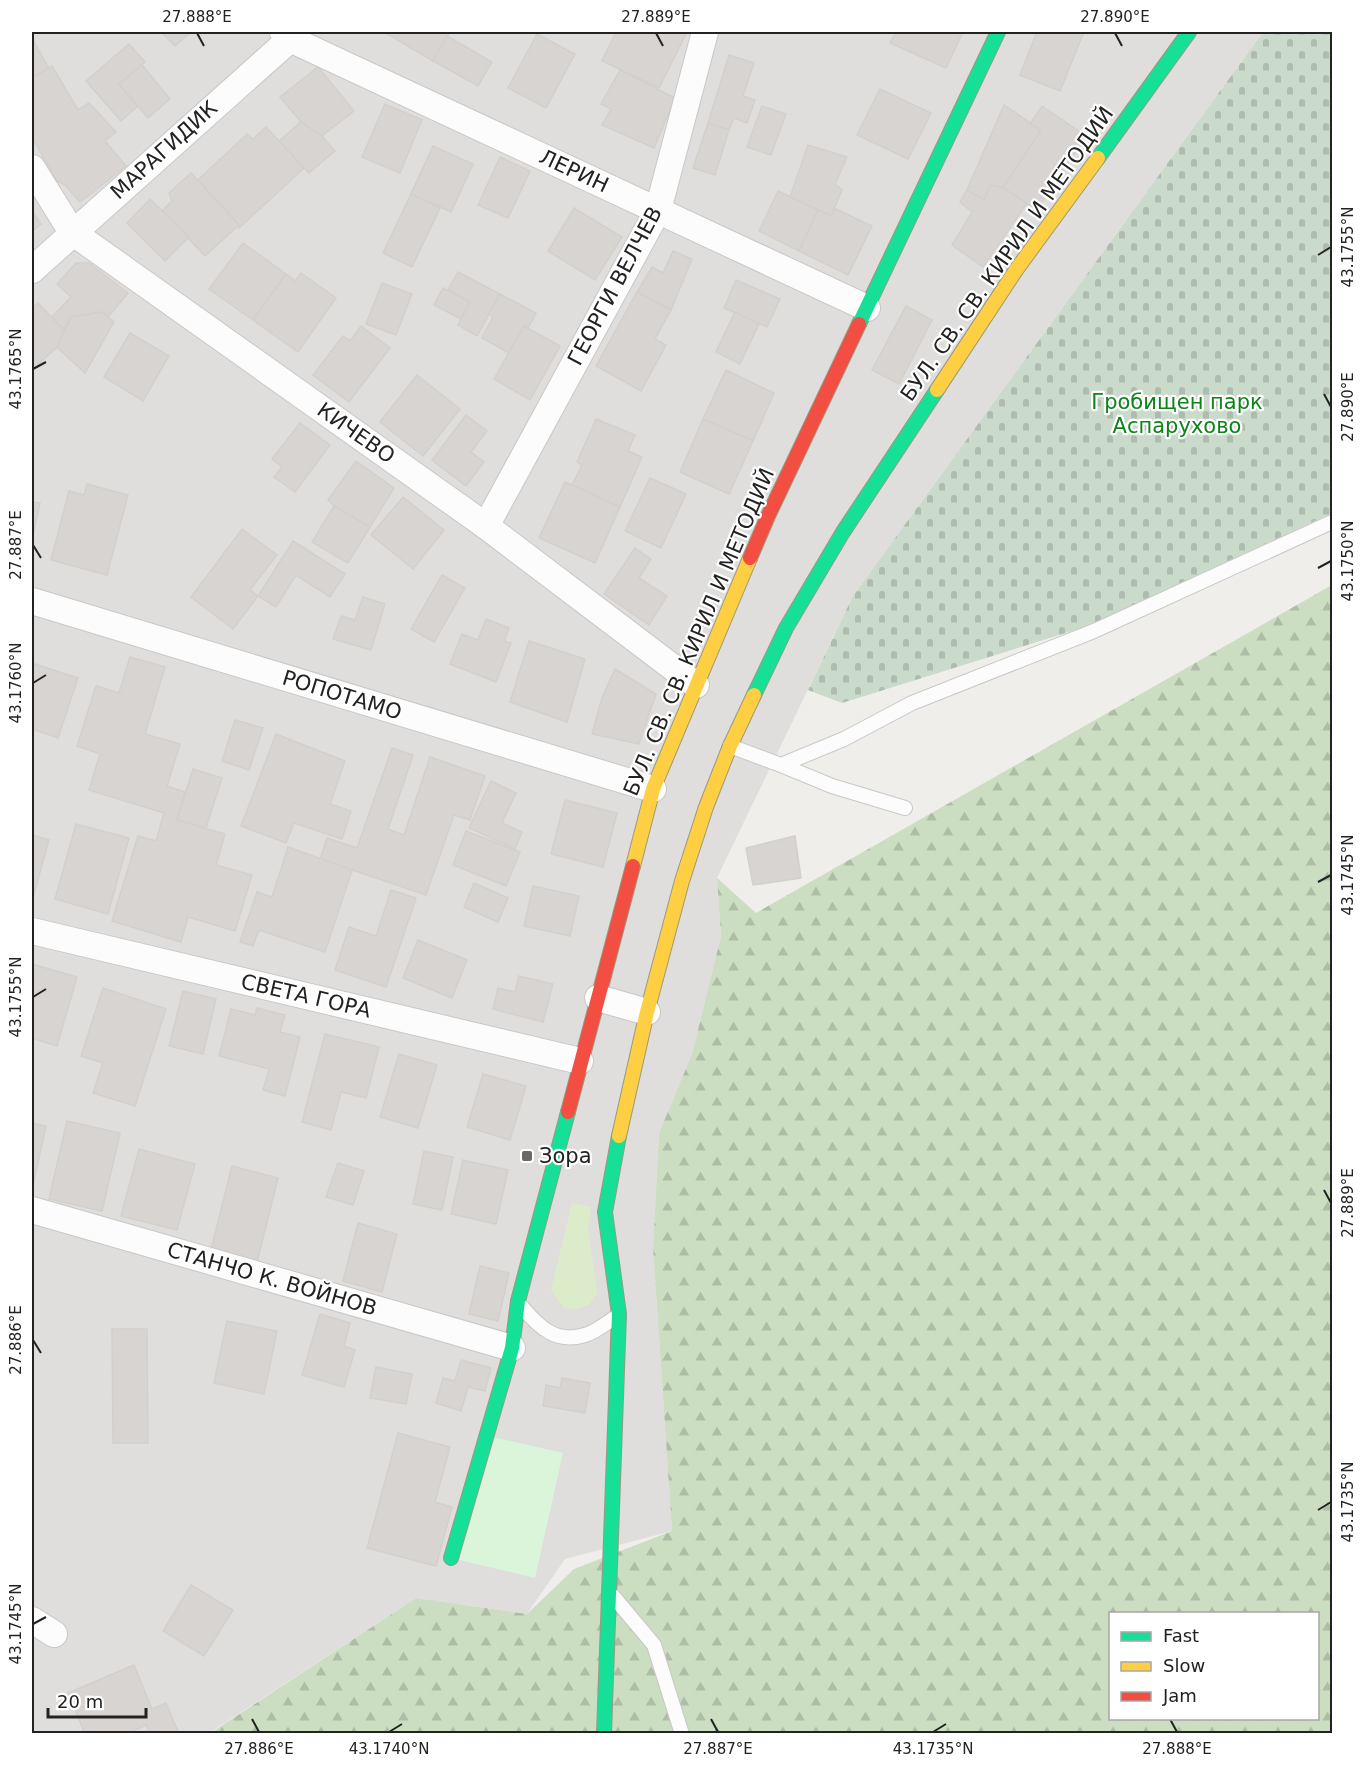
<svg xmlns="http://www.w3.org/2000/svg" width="1364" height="1765" viewBox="0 0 1364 1765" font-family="'DejaVu Sans',sans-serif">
	<defs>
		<pattern id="forest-firs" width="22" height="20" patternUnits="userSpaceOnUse" patternTransform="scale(1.5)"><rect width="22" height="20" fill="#cbdec1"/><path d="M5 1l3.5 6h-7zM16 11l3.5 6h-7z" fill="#aebea6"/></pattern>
		<pattern id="cemetery-stones" width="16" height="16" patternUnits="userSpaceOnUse" patternTransform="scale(1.5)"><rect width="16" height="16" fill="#cadbcb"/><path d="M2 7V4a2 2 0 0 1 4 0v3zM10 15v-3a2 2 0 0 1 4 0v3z" fill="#adbcae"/></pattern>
	</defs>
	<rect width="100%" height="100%" fill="#f0eeeb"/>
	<polygon fill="#dfdedc" points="32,32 1263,32 853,596 717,878 721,936 692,1054 659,1133 653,1248 672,1531 565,1559 527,1614 416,1598 209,1733 32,1734"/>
	<polygon fill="#dceccb" points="572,1203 591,1207 588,1228 597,1293 589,1305 576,1309 564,1308 551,1290"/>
	<path fill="url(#forest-firs)" fill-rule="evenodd" d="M1332,585v1148l-1123,1 207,-136 111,16 47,-45 98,-38 -19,-283 6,-115 33,-79 29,-118 -4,-58 39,35zM1110,1614h208v104h-208z"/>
	<polygon fill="url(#cemetery-stones)" points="1263,32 1332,32 1332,513 1088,626 842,703 808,690 853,596"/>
	<polygon fill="#daf5da" points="488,1436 563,1453 535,1578 451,1558"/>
	<g fill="#d7d4d2" stroke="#d3d0cc" stroke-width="1.5">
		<polygon points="161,32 191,32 175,46"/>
		<polygon points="384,32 450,32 433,61"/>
		<polygon points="616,32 687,32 659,88 602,61"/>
		<polygon points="896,32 963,32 946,68 890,43"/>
		<polygon points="1037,32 1084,32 1060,91 1020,75"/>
		<polygon points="537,34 575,54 546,108 508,88"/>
		<polygon points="447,36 492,62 478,86 433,61"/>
		<polygon points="32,38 49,69 32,78"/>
		<polygon points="129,44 145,62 119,84 138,106 121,121 86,81"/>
		<polygon points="729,55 754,63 743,96 755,100 747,123 734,118 729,130 708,123"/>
		<polygon points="142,65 170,99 148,118 119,84"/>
		<polygon points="52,66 78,110 89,103 116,132 105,141 126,166 80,202 65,185 57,181 32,137 32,78"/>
		<polygon points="318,67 354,111 322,136 301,122 280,97"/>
		<polygon points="620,70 675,98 654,148 602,125 611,109 601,104"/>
		<polygon points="880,89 931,113 908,159 857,135"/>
		<polygon points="385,104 422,120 400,173 362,157"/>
		<polygon points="1004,105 1041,130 1003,188 991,185 984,200 967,190"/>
		<polygon points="762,106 786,114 771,155 747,147"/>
		<polygon points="1042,106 1086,136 1037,210 1003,188 1041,130 1030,124"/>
		<polygon points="301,122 322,136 335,151 309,173 279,141"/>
		<polygon points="708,123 729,130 715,175 693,168"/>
		<polygon points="266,127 304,168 239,228 239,225 198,180 247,134 253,139"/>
		<polygon points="808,145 847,157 835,184 842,190 831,216 790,197"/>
		<polygon points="433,146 473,164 451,212 411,194"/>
		<polygon points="500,157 530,171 508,218 478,205"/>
		<polygon points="191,173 239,225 205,256 162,211 172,201 169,193"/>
		<polygon points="991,185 1003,188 1027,203 983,267 952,245 972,212 960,202 967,190 984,200"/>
		<polygon points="778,191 818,210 799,251 759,231"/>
		<polygon points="411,194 440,208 412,267 383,253"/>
		<polygon points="150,199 189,237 165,261 127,223"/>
		<polygon points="574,208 622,237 595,280 548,251"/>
		<polygon points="834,208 872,226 848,275 799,251 818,210 831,216"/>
		<polygon points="32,211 41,224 32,231"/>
		<polygon points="243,243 286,274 253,320 209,289"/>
		<polygon points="673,251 692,259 671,310 637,292 652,267 663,273"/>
		<polygon points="76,263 89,263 128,293 108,317 102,312 71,317 64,330 52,317 71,297 57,284"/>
		<polygon points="458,272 500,294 477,336 458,325 470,302 448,290"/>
		<polygon points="301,273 336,298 298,352 253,320 286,274 295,281"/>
		<polygon points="736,280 780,299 767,327 724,308"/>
		<polygon points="382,283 412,294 396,335 366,324"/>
		<polygon points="443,288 470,302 461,319 434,305"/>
		<polygon points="637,292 671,310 655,339 666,345 641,391 596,366"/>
		<polygon points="500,294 536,313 528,328 524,326 509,353 482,338 493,317 489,314"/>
		<polygon points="38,303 64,330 57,347 33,369 32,367 32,309"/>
		<polygon points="906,306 932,320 899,384 872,370"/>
		<polygon points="102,312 114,322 85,373 57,347 71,317"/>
		<polygon points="735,312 759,324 740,364 716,352"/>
		<polygon points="361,326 390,348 349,402 313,375 343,336 350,341"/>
		<polygon points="524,326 560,346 530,400 494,379"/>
		<polygon points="130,333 169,356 143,401 104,377"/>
		<polygon points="726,370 774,393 753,441 703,419"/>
		<polygon points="417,375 460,409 423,456 380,422"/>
		<polygon points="466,415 487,431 471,452 484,462 466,486 432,460"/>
		<polygon points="596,419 635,435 628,451 642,457 620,507 572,485 582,465 577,462"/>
		<polygon points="703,419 753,441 729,494 680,472"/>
		<polygon points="300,423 330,445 295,492 274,477 282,467 272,459"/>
		<polygon points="356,461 394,488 370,527 334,506 328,500"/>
		<polygon points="650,478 686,494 661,548 625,531"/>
		<polygon points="565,482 620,507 595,563 539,538"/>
		<polygon points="87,484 128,495 107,575 51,560 69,491 84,495"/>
		<polygon points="403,497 444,530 413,569 371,535"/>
		<polygon points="32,502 40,503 32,540"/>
		<polygon points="334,506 370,527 348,563 312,542"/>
		<polygon points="242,529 277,555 250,590 258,596 233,629 191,597"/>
		<polygon points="293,541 345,574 330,597 296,575 276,607 258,596"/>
		<polygon points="635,548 651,559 639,578 667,596 649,625 604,594"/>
		<polygon points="442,575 465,588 434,642 411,629"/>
		<polygon points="363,597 385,604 371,650 333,639 341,616 355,620"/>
		<polygon points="486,619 509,628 504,641 511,643 496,682 450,664 462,634 478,640"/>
		<polygon points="529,641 585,659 567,722 510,702"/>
		<polygon points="130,657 165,667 145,734 180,744 167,786 185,792 177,820 225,834 216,865 252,875 235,931 188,917 181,942 112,921 138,836 156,841 164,813 89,790 100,754 77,746 96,686 119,693"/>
		<polygon points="32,663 78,678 58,738 32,729"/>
		<polygon points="615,669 656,694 639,744 592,734 602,698"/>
		<polygon points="235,720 263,728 249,770 222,761"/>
		<polygon points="276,734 345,761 330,804 351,811 342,839 294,823 286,843 241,826"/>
		<polygon points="392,748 413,755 388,829 404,835 430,757 485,776 470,820 454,815 426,895 320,859 327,838 357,848"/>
		<polygon points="193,769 222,778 206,828 177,820"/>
		<polygon points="491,781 516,793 502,823 522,832 515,849 469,828"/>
		<polygon points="565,800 617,813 603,867 551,854"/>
		<polygon points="76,824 129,838 108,914 55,899"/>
		<polygon points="466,831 520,852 506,886 453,865"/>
		<polygon points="32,835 49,840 32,901"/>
		<polygon points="795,836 801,878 753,885 746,848"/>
		<polygon points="288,847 352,870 325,952 259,930 253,946 240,942 257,892 272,897"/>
		<polygon points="474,883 508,898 498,922 464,907"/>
		<polygon points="533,886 579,896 570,936 524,926"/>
		<polygon points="391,890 416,898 386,987 335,970 349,927 376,936"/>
		<polygon points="418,940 467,960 452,998 403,978"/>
		<polygon points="32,964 77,977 57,1046 32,1038"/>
		<polygon points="519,976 553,984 543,1022 493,1009 498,988 515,992"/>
		<polygon points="103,988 166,1009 135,1106 93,1093 103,1063 81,1056"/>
		<polygon points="183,991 216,999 203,1054 169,1046"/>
		<polygon points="257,1008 285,1015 280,1032 300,1037 285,1096 263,1090 269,1069 219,1056 231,1009 255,1015"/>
		<polygon points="325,1034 379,1047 366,1098 341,1092 331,1130 302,1122"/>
		<polygon points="399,1054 437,1065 418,1128 380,1117"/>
		<polygon points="483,1074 526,1086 510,1140 467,1127"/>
		<polygon points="67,1121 120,1133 102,1211 49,1199"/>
		<polygon points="32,1123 46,1126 32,1189"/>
		<polygon points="139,1149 195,1164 177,1230 121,1216"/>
		<polygon points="424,1151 453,1157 442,1210 413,1204"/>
		<polygon points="463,1160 508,1170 496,1224 451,1214"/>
		<polygon points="338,1163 364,1171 353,1205 326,1197"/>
		<polygon points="232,1166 278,1178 257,1262 211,1250"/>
		<polygon points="358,1223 397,1234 382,1292 343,1281"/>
		<polygon points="480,1266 509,1273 498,1321 469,1314"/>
		<polygon points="320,1314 350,1323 344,1346 355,1350 344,1387 302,1375"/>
		<polygon points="227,1321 277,1331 264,1394 214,1383"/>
		<polygon points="112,1329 147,1329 148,1443 113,1443"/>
		<polygon points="461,1360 491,1368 485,1391 468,1387 461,1411 436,1403 443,1378 455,1381"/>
		<polygon points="376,1367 412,1374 406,1404 370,1398"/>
		<polygon points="562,1378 590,1383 585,1413 543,1406 546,1385 560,1388"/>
		<polygon points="398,1433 450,1447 435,1502 452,1507 436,1566 367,1548"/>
		<polygon points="191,1585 233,1610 204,1656 163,1631"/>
		<polygon points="134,1665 152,1709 166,1703 179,1734 150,1734 146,1725 126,1734 85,1734 68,1693"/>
	</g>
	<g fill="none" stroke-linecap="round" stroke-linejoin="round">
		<g stroke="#c9c8c7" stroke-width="16">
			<g id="lane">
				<polyline points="730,746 781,765 844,739 912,703 1094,631 1332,522"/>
				<polyline points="781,765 832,786 905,808"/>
				<path d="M522,1307c17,20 34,37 63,28 11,-3 23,-13 32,-19"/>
				<polyline points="613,1596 654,1645 682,1734"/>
			</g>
		</g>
		<g stroke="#c9c8c7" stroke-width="28">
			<g id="street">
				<polyline points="283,32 290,39 867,308"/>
				<polyline points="32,168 72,232 486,526 696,685"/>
				<polyline points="32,270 298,32"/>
				<polyline points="486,526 658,210 705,32"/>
				<polyline points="32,601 653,789"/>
				<polyline points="32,931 580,1061"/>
				<polyline points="598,998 647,1012"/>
				<polyline points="32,1210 512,1348"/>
				<polyline points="32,1620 54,1634"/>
			</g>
		</g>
		<g stroke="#999a82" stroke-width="16">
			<g id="fast">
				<polyline points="1098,158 1189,32"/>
				<polyline points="859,324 998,32"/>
				<polyline points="754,695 786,628 843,532 937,390"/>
				<polyline points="451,1558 512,1348 518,1301 568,1112"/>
				<polyline points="604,1734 619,1314 605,1212 619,1136"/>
			</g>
		</g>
		<g stroke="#999a82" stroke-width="16">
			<g id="slow">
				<polyline points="937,390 1016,270 1098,158"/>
				<polyline points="633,866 653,789 750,558"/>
				<polyline points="619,1136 647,1012 682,881 706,807 730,746 754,695"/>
			</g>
		</g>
		<g stroke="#999a82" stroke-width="16">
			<g id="jam">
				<polyline points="750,558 768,516 859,324"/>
				<polyline points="568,1112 633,866"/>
			</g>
		</g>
		<use href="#lane" stroke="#fdfcfc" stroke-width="14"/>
		<use href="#street" stroke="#fdfcfc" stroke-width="26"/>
		<use href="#fast" stroke="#16e098" stroke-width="14"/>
		<use href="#slow" stroke="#ffcf43" stroke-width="14"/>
		<use href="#jam" stroke="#f24e42" stroke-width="14"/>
	</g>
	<path fill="none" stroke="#222" stroke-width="2" d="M197,33l7,13M656,33l7,13M1115,33l7,13M1318,255l13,-8M33,369l13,-7M1324,394l7,13M33,545l8,13M1318,568l13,-7M33,683l13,-8M1318,882l13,-7M33,997l13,-8M1324,1190l7,13M33,1340l8,13M1318,1510l13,-8M33,1624l13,-7M252,1719l7,13M711,1719l7,13M1170,1719l7,13M389,1732l13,-8M933,1732l13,-8"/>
	<rect fill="#6a6968" stroke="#fff" stroke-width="2" x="521" y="1150" width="12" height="12" rx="3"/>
	<g text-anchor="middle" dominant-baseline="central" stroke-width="4.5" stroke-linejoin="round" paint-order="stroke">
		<g font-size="21" fill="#222" stroke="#fff">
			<text transform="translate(164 150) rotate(-42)">МАРАГИДИК</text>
			<text transform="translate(574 171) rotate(25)">ЛЕРИН</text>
			<text transform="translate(1007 254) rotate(-55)">БУЛ. СВ. СВ. КИРИЛ И МЕТОДИЙ</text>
			<text transform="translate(615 286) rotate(-62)">ГЕОРГИ ВЕЛЧЕВ</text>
			<text transform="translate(356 433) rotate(35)">КИЧЕВО</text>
			<text transform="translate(699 632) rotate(-67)">БУЛ. СВ. СВ. КИРИЛ И МЕТОДИЙ</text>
			<text transform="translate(342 695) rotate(17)">РОПОТАМО</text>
			<text transform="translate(306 996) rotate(13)">СВЕТА ГОРА</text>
			<text transform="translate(272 1279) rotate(16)">СТАНЧО К. ВОЙНОВ</text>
		</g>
		<g font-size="21" fill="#0d8318" stroke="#fff">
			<text x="1177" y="402">Гробищен парк<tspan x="1177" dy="24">Аспарухово</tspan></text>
		</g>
		<g font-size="21" fill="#222" stroke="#fff" text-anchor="start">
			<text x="539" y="1156">Зора</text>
		</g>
	</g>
	<rect width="1364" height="1765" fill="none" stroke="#ffffff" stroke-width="66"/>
	<rect x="1109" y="1612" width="210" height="108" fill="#ffffff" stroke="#a7a7a7" stroke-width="1.5"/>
	<rect x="1121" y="1632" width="30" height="9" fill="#16e098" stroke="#a7a7a7" stroke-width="1.5"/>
	<text x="1163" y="1642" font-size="18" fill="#222222">Fast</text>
	<rect x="1121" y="1662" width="30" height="9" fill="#ffcf43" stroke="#a7a7a7" stroke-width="1.5"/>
	<text x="1163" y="1672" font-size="18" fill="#222222">Slow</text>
	<rect x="1121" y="1692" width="30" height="9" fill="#f24e42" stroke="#a7a7a7" stroke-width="1.5"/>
	<text x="1163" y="1702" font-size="18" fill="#222222">Jam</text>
	<path d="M48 1708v9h98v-9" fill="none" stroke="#222222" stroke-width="3"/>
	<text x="57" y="1708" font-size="18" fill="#222222" stroke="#ffffff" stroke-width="4.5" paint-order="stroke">20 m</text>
	<rect x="33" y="33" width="1298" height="1699" fill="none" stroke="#222" stroke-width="2"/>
	<g font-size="15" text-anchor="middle" fill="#222">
		<text x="197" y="22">27.888°E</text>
		<text x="656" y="22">27.889°E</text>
		<text x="1115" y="22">27.890°E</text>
		<text transform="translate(1348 247) rotate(-90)" y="5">43.1755°N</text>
		<text transform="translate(16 369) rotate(-90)" y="5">43.1765°N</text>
		<text transform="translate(1348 407) rotate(-90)" y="5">27.890°E</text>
		<text transform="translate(16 545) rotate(-90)" y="5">27.887°E</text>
		<text transform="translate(1348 561) rotate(-90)" y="5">43.1750°N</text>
		<text transform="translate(16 683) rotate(-90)" y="5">43.1760°N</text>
		<text transform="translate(1348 875) rotate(-90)" y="5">43.1745°N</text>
		<text transform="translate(16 997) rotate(-90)" y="5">43.1755°N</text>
		<text transform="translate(1348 1203) rotate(-90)" y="5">27.889°E</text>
		<text transform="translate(16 1340) rotate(-90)" y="5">27.886°E</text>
		<text transform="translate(1348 1502) rotate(-90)" y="5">43.1735°N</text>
		<text transform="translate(16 1624) rotate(-90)" y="5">43.1745°N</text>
		<text x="259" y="1754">27.886°E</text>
		<text x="389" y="1754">43.1740°N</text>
		<text x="718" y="1754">27.887°E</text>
		<text x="933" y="1754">43.1735°N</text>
		<text x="1177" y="1754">27.888°E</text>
	</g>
</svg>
